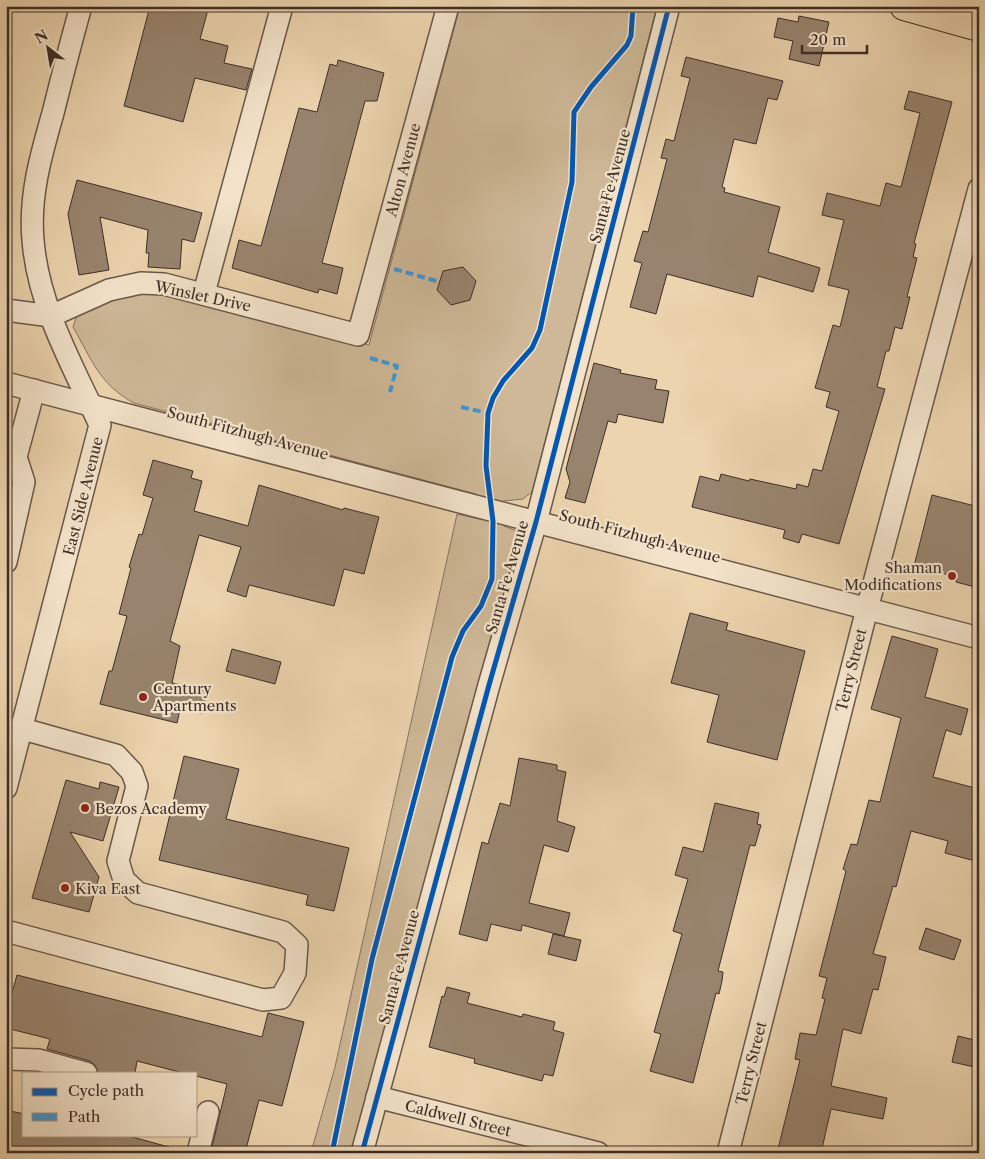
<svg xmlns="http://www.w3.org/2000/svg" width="985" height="1159" viewBox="0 0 985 1159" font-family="'Libre Caslon Text',serif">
	<rect width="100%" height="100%" fill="#ecd4ae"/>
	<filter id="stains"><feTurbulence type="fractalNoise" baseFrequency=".004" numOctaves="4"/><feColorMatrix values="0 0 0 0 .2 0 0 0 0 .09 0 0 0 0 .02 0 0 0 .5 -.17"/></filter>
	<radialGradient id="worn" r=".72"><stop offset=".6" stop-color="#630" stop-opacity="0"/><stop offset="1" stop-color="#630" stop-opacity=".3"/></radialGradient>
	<path fill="#ceb897" stroke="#867360" d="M460,6h197l-125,486 -9,7 -20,2 1,25 13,5 2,9 -165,613h-43l24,-86 122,-553 22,5 -3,-25 -342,-91c-35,-19 -42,-43 -61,-76l4,-12 15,-9 48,-15 55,9 174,45z"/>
	<g fill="#98846e" stroke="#3d2e28">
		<polygon points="150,6 209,6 200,39 228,46 224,63 252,69 246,90 195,78 183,122 124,106"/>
		<polygon points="799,16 829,22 819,66 789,59 793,41 774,37 778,18 798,22"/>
		<polygon points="686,57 783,81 777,100 768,98 756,144 734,139 722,187 725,188 724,192 780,207 768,252 820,268 813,292 758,276 753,297 667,274 656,314 630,307 642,263 634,261 643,231 648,232 667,159 661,158 666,139 674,141 690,78 681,76"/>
		<polygon points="338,60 384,73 377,101 365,101 322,263 343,268 337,294 319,289 318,293 232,268 239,240 261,246 299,108 317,112 330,64 337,66"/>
		<polygon points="909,91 952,102 914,243 916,244 913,257 917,258 907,297 910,297 902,329 895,327 889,351 886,351 877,387 885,389 839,544 802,534 799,543 783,538 785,530 692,507 700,476 719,481 721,474 749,481 750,479 796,489 797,484 808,487 813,469 822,471 839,411 826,407 830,392 815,388 833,325 840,327 849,290 828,285 844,220 822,215 827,193 880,206 886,183 901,187 920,113 904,109"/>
		<polygon points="77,180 202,213 194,242 182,239 180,269 148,267 149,253 146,253 148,230 100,217 109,270 79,275 68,214"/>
		<polygon points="463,267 476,281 470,300 451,305 437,290 443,271"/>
		<polygon points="594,363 621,370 620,373 657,380 655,389 669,391 663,423 618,414 616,423 608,421 585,503 565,498 570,482 566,469"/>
		<polygon points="153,460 193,471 191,478 202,481 194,511 248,526 259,485 343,510 344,508 379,517 364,574 344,569 334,606 249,585 246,597 227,591 241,547 199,535 170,641 180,646 172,683 207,691 202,713 180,710 177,723 100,704 109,671 112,671 127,616 119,614 131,568 129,567 139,534 142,535 153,498 143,495"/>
		<polygon points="932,495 979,507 979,588 956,582 957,577 914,566"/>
		<polygon points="690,613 728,623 726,630 805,651 777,760 707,742 719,695 671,683"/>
		<polygon points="892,636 938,649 925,697 968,709 961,735 946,730 933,777 979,789 979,862 945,853 948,841 911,831 896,887 893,886 873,954 886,957 878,990 873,989 861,1034 843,1029 831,1086 887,1098 883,1119 831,1109 821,1153 777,1153 800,1060 795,1059 800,1033 816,1035 825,999 822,998 827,978 819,976 846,871 843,869 851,844 857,845 869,800 880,802 901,718 871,709"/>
		<polygon points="232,649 281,662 275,684 226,671"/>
		<polygon points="184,756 239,769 226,819 349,848 334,911 306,905 308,895 159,860"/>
		<polygon points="519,758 557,765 557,770 566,772 557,821 575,827 568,852 544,845 529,903 570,913 564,936 522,925 521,931 491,924 487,941 459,934 482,842 488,844 500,803 510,806"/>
		<polygon points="66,780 99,789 100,782 119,787 103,841 70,832 99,877 89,912 32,898"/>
		<polygon points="715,803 759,813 757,824 761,825 755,846 750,845 718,971 723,972 722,981 719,994 716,993 693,1083 650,1071 661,1034 654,1032 682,934 673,931 688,879 675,875 683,847 703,852"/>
		<polygon points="926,928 961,940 954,960 919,949"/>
		<polygon points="553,934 581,940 576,961 548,954"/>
		<polygon points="17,975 262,1037 268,1013 304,1022 282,1106 259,1100 245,1153 235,1153 212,1147 227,1084 196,1076 196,1073 183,1073 137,1061 135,1073 98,1073 95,1065 90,1061 47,1049 50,1039 6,1028 6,1014"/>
		<polygon points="447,987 470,993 467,1003 522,1017 523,1014 555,1022 553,1030 564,1033 553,1076 544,1074 542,1081 474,1063 475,1059 429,1047 442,996 444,997"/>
		<polygon points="958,1036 979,1041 979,1068 952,1062"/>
		<polygon points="6,1110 24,1114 24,1135 125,1135 169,1147 169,1153 6,1153"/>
	</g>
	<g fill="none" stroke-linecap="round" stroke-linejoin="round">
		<g stroke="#69584a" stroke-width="24">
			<g id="minor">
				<polyline points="204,293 282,6"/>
				<polyline points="6,310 51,316 109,290 141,283 164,284 358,335 448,6"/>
				<polyline points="6,383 979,638"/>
				<polyline points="6,454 16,457 34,390"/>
				<polyline points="6,562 24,482 16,457"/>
				<path d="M6,788l94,-363c-27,-59 -62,-119 -67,-185 -4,-44 8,-85 20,-127 9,-36 18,-71 28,-107"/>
				<polyline points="6,931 263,1000 281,998 295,973 297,945 283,932 138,893 124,880 118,861 137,786 132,772 116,755 23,729"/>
				<polyline points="6,1059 39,1060 86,1073"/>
				<polyline points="377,1097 598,1153"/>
				<polyline points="198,1153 208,1112"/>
				<polyline points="362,1153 489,685 536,522 669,6"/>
				<polyline points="728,1153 867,609 979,189"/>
			</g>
		</g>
		<g stroke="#3d2e28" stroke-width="30">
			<polyline id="major" points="904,6 979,27"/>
		</g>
		<use href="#minor" stroke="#f3e3ca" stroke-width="21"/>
		<use href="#major" stroke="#ecd4ae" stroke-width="28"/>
		<g stroke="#3f97d6" stroke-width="4" stroke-dasharray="8 4" stroke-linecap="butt">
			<polyline points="394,269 440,282"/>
			<polyline points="370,358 397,366 390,392"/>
			<polyline points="461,407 488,413"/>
		</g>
		<g stroke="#f3e3ca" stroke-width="8">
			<g id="cycleway">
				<polyline points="332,1153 372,959 452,657 463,631 481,606 492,579 493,521 486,466 488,413 493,398 503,381 532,348 540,330 572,182 574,112 591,87 627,45 631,36 633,6"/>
				<polyline points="362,1153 489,685 536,522 669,6"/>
			</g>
		</g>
		<use href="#cycleway" stroke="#0057b8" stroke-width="5"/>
	</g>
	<g fill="#8f2418" stroke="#f3e3ca" stroke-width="2">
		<circle cx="952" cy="576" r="5"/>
		<circle cx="143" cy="697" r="5"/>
		<circle cx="85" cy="808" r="5"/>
		<circle cx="65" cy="888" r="5"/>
	</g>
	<g text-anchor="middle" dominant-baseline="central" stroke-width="4.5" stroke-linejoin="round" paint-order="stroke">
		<g font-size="15" fill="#3d2e28" stroke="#f3e3ca">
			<text transform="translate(403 170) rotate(-75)">Alton Avenue</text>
			<text transform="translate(610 186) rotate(-75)">Santa Fe Avenue</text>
			<text transform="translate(203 296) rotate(12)">Winslet Drive</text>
			<text transform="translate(248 433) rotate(15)">South Fitzhugh Avenue</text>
			<text transform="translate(83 496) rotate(-76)">East Side Avenue</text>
			<text transform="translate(640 536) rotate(15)">South Fitzhugh Avenue</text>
			<text transform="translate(507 577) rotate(-74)">Santa Fe Avenue</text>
			<text transform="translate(851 670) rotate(-76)">Terry Street</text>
			<text transform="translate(399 967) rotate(-75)">Santa Fe Avenue</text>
			<text transform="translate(751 1063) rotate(-76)">Terry Street</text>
			<text transform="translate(458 1118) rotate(14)">Caldwell Street</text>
		</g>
		<g font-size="15" fill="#3d2e28" stroke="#f3e3ca" text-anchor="start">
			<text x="942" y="567" text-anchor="end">Shaman<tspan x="942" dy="17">Modifications</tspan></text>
			<text x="153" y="688">Century<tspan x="153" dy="17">Apartments</tspan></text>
			<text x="95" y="808">Bezos Academy</text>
			<text x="75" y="888">Kiva East</text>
		</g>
	</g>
	<rect width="985" height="1159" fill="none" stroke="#ecd4ae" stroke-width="25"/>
	<rect x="8" y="8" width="970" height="1144" fill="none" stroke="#3d2e28" stroke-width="2.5"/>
	<rect x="12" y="12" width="960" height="1134" fill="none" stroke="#3d2e28"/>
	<rect x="22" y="1072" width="175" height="65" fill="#f3e3ca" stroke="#aa9b89"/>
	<rect x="32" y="1088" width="25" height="8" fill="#0057b8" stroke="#aa9b89"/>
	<text x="68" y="1096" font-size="15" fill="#3d2e28">Cycle path</text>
	<rect x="32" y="1113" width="25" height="8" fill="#3f97d6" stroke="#aa9b89"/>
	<text x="68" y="1122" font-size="15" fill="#3d2e28">Path</text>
	<g transform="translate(48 48) rotate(329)" stroke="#f3e3ca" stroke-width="4" paint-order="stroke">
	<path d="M0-4L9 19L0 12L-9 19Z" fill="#3d2e28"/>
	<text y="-8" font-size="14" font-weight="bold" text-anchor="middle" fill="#3d2e28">N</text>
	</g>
	<path d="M802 45v8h65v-8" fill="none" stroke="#3d2e28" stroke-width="2.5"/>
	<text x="810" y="45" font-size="15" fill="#3d2e28" stroke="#f3e3ca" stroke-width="4" paint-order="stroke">20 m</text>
	<rect width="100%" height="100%" filter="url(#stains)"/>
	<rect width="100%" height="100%" fill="url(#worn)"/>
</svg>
